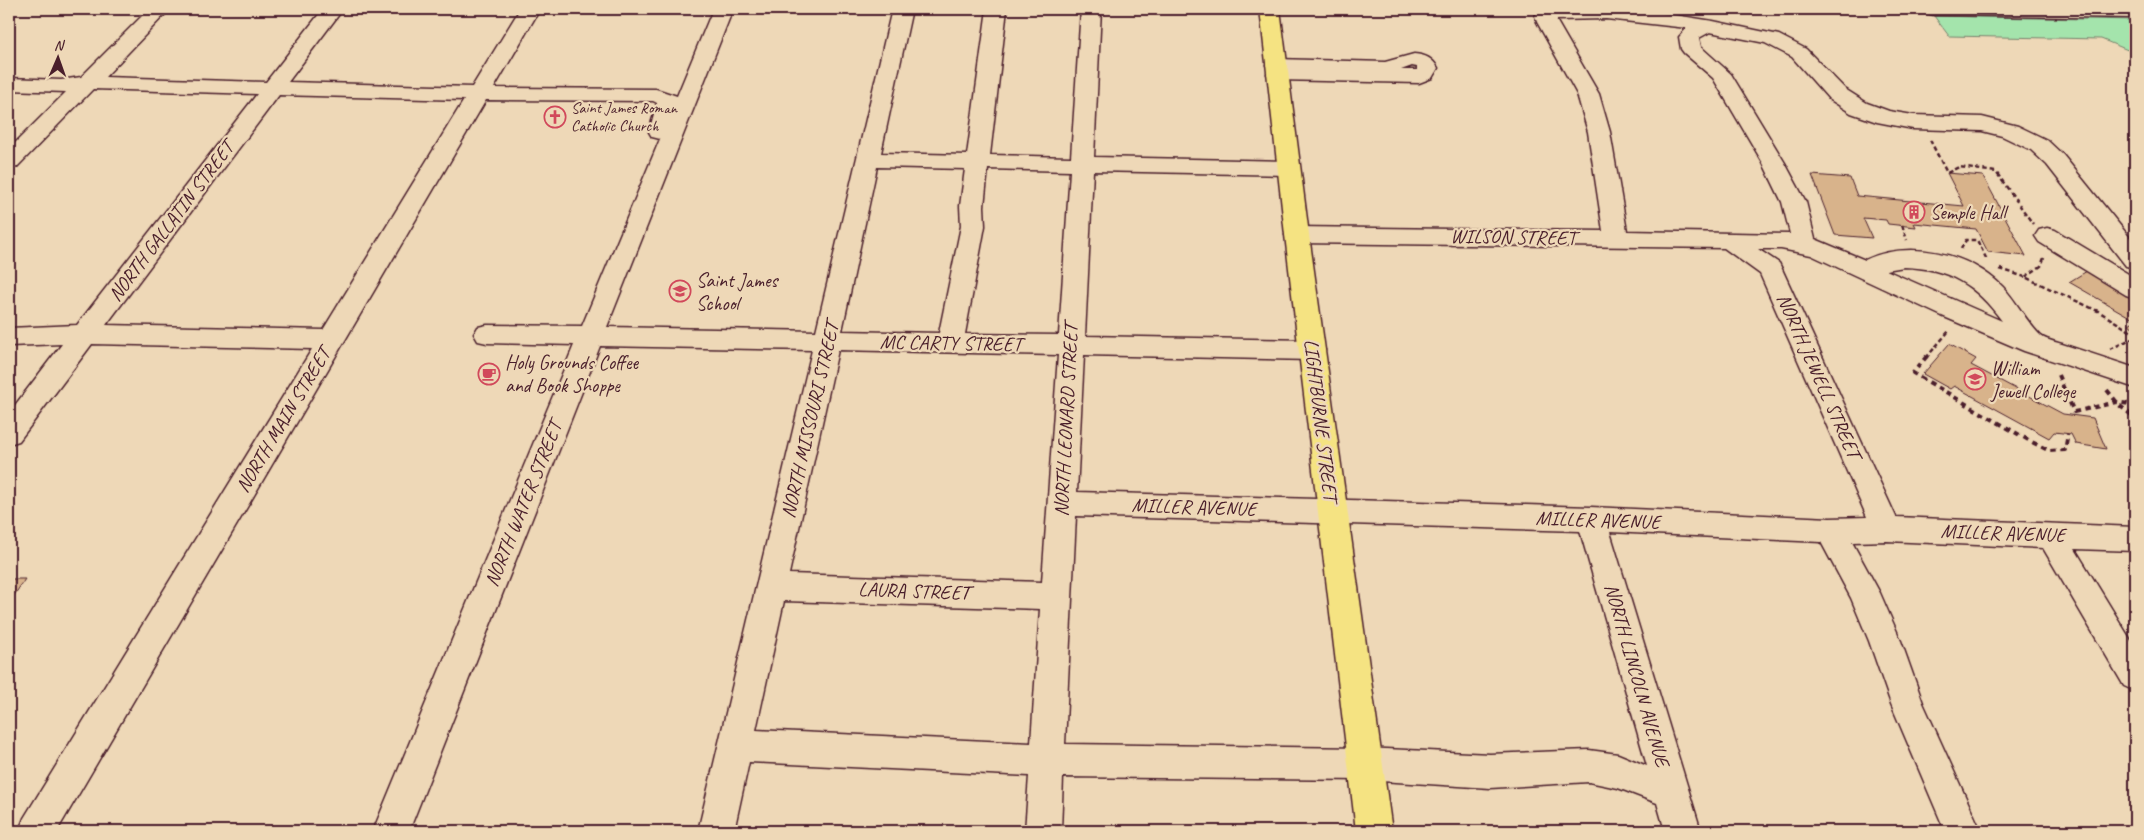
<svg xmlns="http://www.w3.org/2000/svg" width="2144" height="840" viewBox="0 0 2144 840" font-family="Caveat,sans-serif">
	<rect width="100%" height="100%" fill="#eed8b7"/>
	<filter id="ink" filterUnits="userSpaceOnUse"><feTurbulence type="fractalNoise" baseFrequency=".02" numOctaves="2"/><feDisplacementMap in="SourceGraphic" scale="10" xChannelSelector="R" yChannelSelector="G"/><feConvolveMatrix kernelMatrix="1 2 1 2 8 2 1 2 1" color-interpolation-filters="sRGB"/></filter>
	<g filter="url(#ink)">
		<polygon fill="#a4e4ac" stroke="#77826c" points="1934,16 2135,20 2135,53 2101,39 1949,36"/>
		<g fill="#d8b38b" stroke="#4a1f2b">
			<polygon points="1947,173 1983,176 2026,256 1988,252 1976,229 1914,223 1916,227 1888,224 1886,220 1863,218 1872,238 1835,235 1812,175 1850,178 1857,196 1964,206"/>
			<polygon points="2087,271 2135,300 2135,329 2129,324 2135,320 2069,282"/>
			<polygon points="1949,344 1976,359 1971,365 2063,414 2093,418 2106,449 2076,444 2071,434 2054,432 2049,438 1954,386 1950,389 1923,374"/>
			<polygon points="9,579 25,579 9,603"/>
		</g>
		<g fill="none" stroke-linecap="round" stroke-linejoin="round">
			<g stroke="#4a1f2b" stroke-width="3">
				<g id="minor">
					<path d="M149,9h21l-65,68 161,5 57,-73h20l-55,73 184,5 48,-78h20l-46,79 162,1 21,7 36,-87h20l-126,318 209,4 76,-322h20l-31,144 86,2 20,-146h20l-17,146 81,2 10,-148h20l-7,148 194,4 8,2 3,5 -3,5 -8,2 -195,-4 -8,165 227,4 9,3 4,7 -4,7 -9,3 -228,-5 -7,137 514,15 239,11 37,-1 -107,-243 -36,-26 -427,-5 -8,-2 -4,-6 4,-6 8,-2 306,4 -15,-99 -11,-38 -40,-72 -2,-6 3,-4 12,-3h79l20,2 64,10 66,14 27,14 39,40 22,14 22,8 24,4 69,2 36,9 29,14 16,15 72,89v24l-9,-2 -79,-101 -16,-15 -29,-14 -20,-5 -69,-2 -36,-7 -26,-9 -22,-14 -37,-42 -27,-14 -55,-11 -11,6 2,9 30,27 54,89 21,39 9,37 50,21c44,-21 105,-7 138,27 14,15 24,36 38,49 5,4 15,6 21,8 25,8 49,16 73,24v20l-111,-37 -82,-35 -131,-61 -30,-6h-23l21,14 3,6 114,248 239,10v24l-60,-2 60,98v44l-11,-5 -81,-138 -156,-7 -35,1 28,51 21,48 22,62 58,128h-36l-54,-127 -22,-63 -18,-43 -30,-56 -211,-10 91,299h-36l-8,-28 -39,-15 -29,-6 -99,6 -125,-8 -302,-3 -2,54h-36l4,-55 -280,-14 -15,69h-36l114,-481 -212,-4 -191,485h-36l201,-486 -87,-2 -9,-2 -4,-7 4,-7 9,-2 95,1 78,-187 -8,-2 -3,-5 8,-29 -4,-2 -167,-1 -429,731h-38l5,-13 288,-469 -220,-5 -73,97 -10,3v-31l53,-69 -53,2v-18l68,-3 180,-231 -164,-5 -76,78 -8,2v-20l57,-57 -57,-2v-12l52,2 20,-3zM1606,19l81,9 -8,9 2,12 3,4 29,25 50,85 19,39 8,32 -163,-3 -17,-99 -11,-38 -43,-74zM279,95l185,5 -141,230 -217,-5zM877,167l88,2 -5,37 1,20 -22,107 -97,-2zM988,169l82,2 -11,164 -94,-1 20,-108 -1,-20zM1904,267c45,1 72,18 98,54l-116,-51zM838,350l220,5 -16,227 -253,-8zM1076,516l504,15 67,235 -29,-12 -29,-4 -99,4 -125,-6 -300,-4zM784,601l256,8 -9,134 -275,-13z"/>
					<polygon points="1924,9 2135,9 2135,18 1934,15 1927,13"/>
					<path d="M1414,54c12,1 18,4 24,14l-6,10 -13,5 -142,-3 -7,-2 -3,-4 3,-4 -4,-5 3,-4 7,-2 109,3zM1412,66l5,1v3h-16z"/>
					<polygon points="2047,228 2055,230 2135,278 2135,298 2126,295 2039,242 2035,236 2039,230"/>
				</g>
			</g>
			<g stroke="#4a1f2b" stroke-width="3">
				<polygon id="major" points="1260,9 1280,9 1309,235 1392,831 1356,831 1285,235"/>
			</g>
			<g stroke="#4a1f2b" stroke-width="2.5" stroke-dasharray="4.5 3" stroke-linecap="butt">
				<polyline points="1930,140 1947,173 1959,167 1996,172 2033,224"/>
				<polyline points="1902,225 1907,240"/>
				<polyline points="1961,249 1966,240 1977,240 1987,260"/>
				<polyline points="2044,258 2041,266 2025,277 2098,311 2135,334"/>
				<polyline points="2000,269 2025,277"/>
				<polyline points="2110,349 2135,337"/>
				<polyline points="1926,358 1949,331"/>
			</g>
			<g stroke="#4a1f2b" stroke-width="4" stroke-dasharray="5.5 4.5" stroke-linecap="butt">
				<polyline points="1927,356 1913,373 2030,441 2050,451 2065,450 2068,434"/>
				<polyline points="2058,375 2074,412 2117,402 2135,405"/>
				<polyline points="2107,390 2119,405 2135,418"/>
			</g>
			<use href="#minor" fill="#eed8b7" fill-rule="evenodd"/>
			<use href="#major" fill="#f5e382" fill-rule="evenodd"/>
		</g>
	</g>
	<defs>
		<g id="church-ring" transform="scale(1.125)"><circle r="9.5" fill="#eed8b7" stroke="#d1495b" stroke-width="1.5"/><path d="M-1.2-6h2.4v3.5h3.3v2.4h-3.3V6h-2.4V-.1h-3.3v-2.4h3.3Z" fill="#d1495b"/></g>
		<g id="building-ring" transform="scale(1.125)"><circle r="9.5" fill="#eed8b7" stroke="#d1495b" stroke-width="1.5"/><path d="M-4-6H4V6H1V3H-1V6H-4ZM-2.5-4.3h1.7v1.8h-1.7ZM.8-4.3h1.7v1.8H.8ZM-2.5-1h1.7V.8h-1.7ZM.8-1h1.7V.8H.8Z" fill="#d1495b"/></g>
		<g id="school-ring" transform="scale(1.125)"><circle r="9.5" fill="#eed8b7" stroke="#d1495b" stroke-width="1.5"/><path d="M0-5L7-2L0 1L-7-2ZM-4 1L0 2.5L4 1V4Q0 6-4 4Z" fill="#d1495b"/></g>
		<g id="cafe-ring" transform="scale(1.125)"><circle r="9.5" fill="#eed8b7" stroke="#d1495b" stroke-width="1.5"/><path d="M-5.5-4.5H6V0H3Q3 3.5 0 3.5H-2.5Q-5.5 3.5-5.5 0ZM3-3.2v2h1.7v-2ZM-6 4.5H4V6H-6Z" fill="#d1495b"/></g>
		<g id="university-ring" transform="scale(1.125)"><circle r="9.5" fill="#eed8b7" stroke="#d1495b" stroke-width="1.5"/><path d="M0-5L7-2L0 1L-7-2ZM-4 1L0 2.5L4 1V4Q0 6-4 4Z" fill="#d1495b"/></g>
	</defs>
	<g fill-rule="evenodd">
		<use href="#church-ring" x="555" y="117"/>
		<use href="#building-ring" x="1914" y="212"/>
		<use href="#school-ring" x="680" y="291"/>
		<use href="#cafe-ring" x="489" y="374"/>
		<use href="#university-ring" x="1975" y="379"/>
	</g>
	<g text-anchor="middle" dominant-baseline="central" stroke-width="4.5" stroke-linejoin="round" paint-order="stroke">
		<g font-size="16" fill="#4a1f2b" stroke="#eed8b7" text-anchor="start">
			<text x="571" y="108">Saint James Roman<tspan x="571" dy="18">Catholic Church</tspan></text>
		</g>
		<g font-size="20" fill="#4a1f2b" stroke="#eed8b7" text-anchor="start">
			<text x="1930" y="212">Semple Hall</text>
			<text x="696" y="280">Saint James<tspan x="696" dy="23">School</tspan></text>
			<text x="505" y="362">Holy Grounds Coffee<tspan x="505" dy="23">and Book Shoppe</tspan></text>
			<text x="1991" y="368">William<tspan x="1991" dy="23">Jewell College</tspan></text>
		</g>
		<g font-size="20" fill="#4a1f2b" stroke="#eed8b7">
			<text transform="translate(171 221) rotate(-53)">NORTH GALLATIN STREET</text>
			<text transform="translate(1513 237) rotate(1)">WILSON STREET</text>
			<text transform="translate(951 343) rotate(1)">MC CARTY STREET</text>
			<text transform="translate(1819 376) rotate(66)">NORTH JEWELL STREET</text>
			<text transform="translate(283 420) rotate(-59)">NORTH MAIN STREET</text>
			<text transform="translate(810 420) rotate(-77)">NORTH MISSOURI STREET</text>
			<text transform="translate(1066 420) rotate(-87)">NORTH LEONARD STREET</text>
			<text transform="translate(1321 420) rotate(83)">LIGHTBURNE STREET</text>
			<text transform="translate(523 504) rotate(-68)">NORTH WATER STREET</text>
			<text transform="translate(1194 507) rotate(2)">MILLER AVENUE</text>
			<text transform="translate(1598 520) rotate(2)">MILLER AVENUE</text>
			<text transform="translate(2003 533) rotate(2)">MILLER AVENUE</text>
			<text transform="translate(914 591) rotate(2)">LAURA STREET</text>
			<text transform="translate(1637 675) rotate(74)">NORTH LINCOLN AVENUE</text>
		</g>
	</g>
	<rect width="2144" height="840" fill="none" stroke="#eed8b7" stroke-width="30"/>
	<rect x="15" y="15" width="2114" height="810" fill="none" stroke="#4a1f2b" stroke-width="2" filter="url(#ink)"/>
	<g transform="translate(58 58) rotate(2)" stroke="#eed8b7" stroke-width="4" paint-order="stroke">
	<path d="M0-4L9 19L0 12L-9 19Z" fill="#4a1f2b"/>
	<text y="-8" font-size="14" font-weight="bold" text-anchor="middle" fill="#4a1f2b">N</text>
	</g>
</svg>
